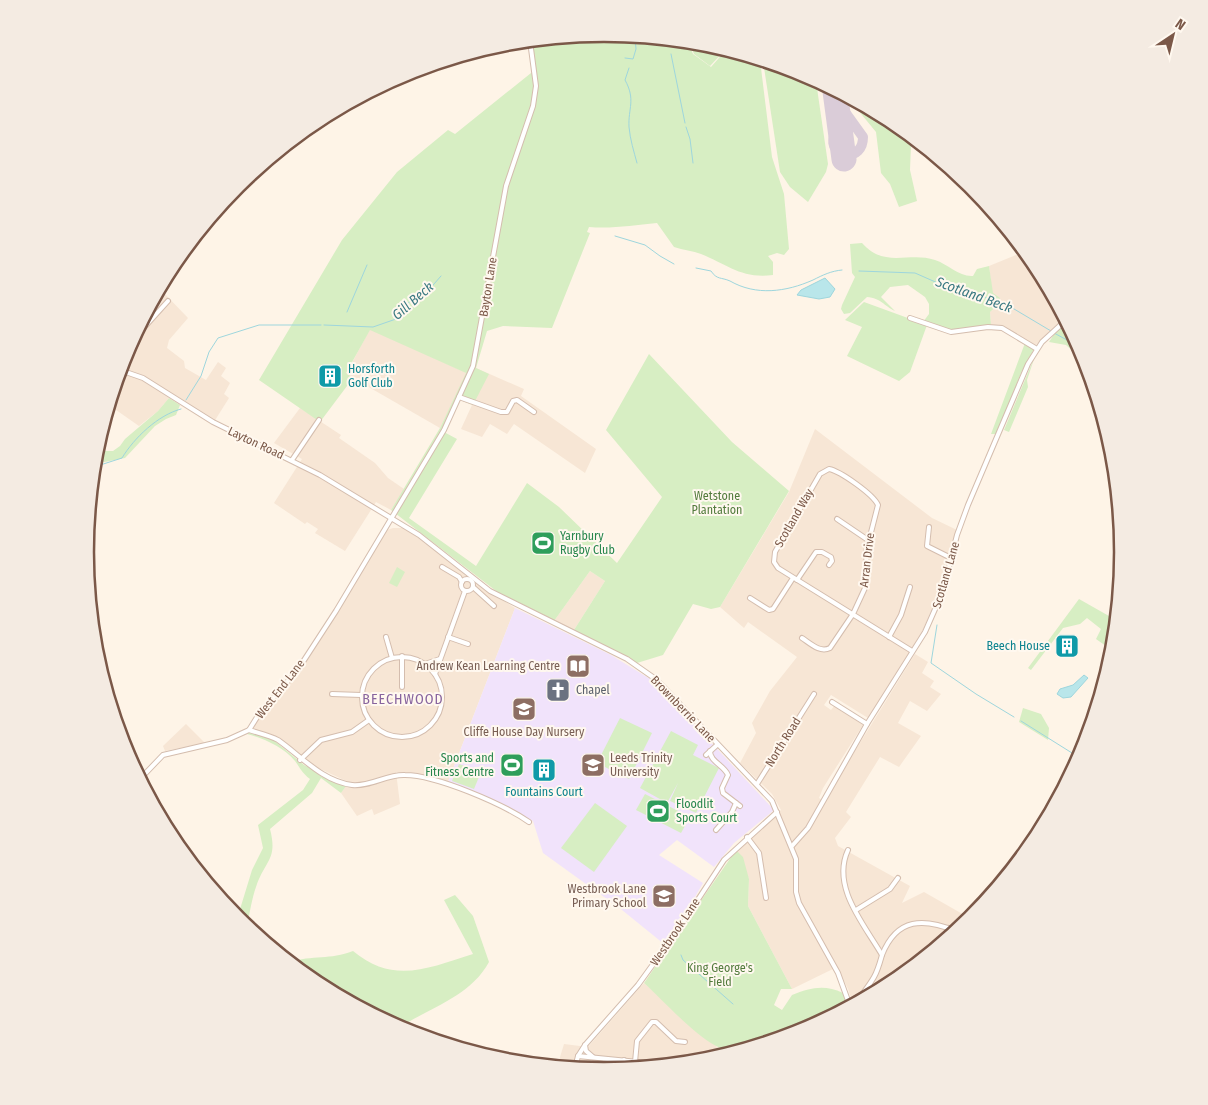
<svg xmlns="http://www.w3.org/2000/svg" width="1208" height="1105" viewBox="0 0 1208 1105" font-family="'Fira Sans Condensed',sans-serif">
	<rect width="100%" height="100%" fill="#fef4e7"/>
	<g fill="#f7e6d5">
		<polygon points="1016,255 1029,256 1035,265 1064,318 1035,346 1006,328 991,325 990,312 994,309 989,266"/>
		<polygon points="160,289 188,318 169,340 167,348 184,361 185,368 206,380 218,362 226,368 221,376 230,383 224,394 229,398 212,425 169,398 158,411 139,426 109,405 125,354"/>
		<polygon points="370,329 467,373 440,428 346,374"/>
		<polygon points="476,368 524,389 521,396 596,449 585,473 514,424 507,434 490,424 482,437 461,429 472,405 460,400"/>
		<polygon points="300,408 341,435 339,438 375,463 388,478 404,489 391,510 376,502 345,551 315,533 318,529 307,522 305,524 274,503 302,459 274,443"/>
		<polygon points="815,429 932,518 957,530 939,592 922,632 868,718 831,695 824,705 831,710 835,705 863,725 823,788 819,798 824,801 915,654 928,662 922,673 934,681 930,687 941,694 927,711 910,701 898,723 921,736 899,767 880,757 846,812 851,817 835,838 838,846 910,886 902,903 924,892 966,916 964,925 892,984 853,1005 848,989 837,967 792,989 748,906 749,879 736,850 781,810 772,794 740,763 756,733 752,723 770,691 797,657 748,622 744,628 720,607 789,492"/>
		<polygon points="393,528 404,528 418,537 474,582 515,608 448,782 421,774 396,772 400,804 374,815 372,809 357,816 341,793 348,782 310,764 277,737 254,729 254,725 259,716 298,672 387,530"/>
		<polygon points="590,571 605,581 574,630 554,621"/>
		<polygon points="186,724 205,743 165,751 163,746"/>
		<polygon points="644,983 717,1047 739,1051 705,1061 604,1071 557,1067 564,1044 588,1047"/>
	</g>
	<polygon fill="#f1e3fb" points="515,608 611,655 655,682 774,810 734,843 714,867 677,840 659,855 703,883 680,923 664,944 622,910 543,853 533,821 496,802 448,782"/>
	<g fill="#d7eec3">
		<path d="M604,34l84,8 5,12 18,13 15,-17 34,10 12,97 12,37 5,55 -5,6 -7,-2 -9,3 5,6v13c-31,4 -45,-10 -72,-21 -8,-3 -18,-4 -27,-7l-17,-24c-24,2 -44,6 -68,4l-2,5 3,1 -38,95 -49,-2 -16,5 -11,37 13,6 -16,31 -13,-5 -16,32 13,7 -48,79 67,48 51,-83 32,24 58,56 45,-66 -56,-67 43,-76 83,88 57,49 -69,116 -9,2 -18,-5 -30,51 -26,8 -63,-33 31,-49 -15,-10 -36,50 -54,-27 -109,-84 49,-82 26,-55 -96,-43 -24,43 7,5 -33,44 -61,-42 83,-140 55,-68 51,-42 7,4 81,-65 -4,-28z"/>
		<polygon points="689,42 705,44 725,50 710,66 694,54"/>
		<polygon points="763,61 803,73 816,81 828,164 826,172 808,202 790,187 780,172"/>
		<polygon points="853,100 892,121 906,132 911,144 910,170 917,201 899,207 890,184 881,173 876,132 853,104"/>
		<path d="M862,243c23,26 47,8 73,17 13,4 24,17 38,16l4,-7 12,-3 4,27 7,5 -2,7 -8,7 1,13 -40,5 -28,-8 6,-8v-10l-4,-7 -17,-12 -18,2 -9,10 14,14c-11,-5 -14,-13 -28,-14l-17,16 -6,1 -3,-5 1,-4 13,-28 -3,-4 -2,-29z"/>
		<polygon points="864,302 927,325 910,372 899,381 847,356 862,327 845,320"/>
		<polygon points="1066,323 1086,363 1066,345 1049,342 1057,330"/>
		<polygon points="1025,343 1034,349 1021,373 997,434 991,434"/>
		<polygon points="1035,356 1027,380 1028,387 1009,432 1004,430"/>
		<polygon points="169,398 180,405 176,415 166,419 155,426 125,458 94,464 95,455 101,451 113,451 120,446 125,439 158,411"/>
		<polygon points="397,567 405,572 397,587 389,583"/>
		<polygon points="1079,599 1116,620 1113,651 1096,639 1101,629 1087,618 1080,624 1063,628 1031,670 1028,668"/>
		<polygon points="1023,708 1041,714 1049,728 1048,740 1019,722"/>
		<polygon points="620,718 652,733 629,779 597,763"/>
		<polygon points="671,731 698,745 693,755 719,768 696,813 670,801 678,783 667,803 640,788"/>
		<path d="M250,732l21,6 33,27 42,21 -5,7 -20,-15 -9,15 -42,36c8,31 -5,31 -14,58 -4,11 -6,25 -9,38l18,17 -28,-23 15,-49 11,-22 -5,-23 45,-35 7,-11c-8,-6 -10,-11 -15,-18 -12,-14 -30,-22 -48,-27z"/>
		<polygon points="459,764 481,772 474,789 452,781"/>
		<polygon points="645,794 690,817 681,833 636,810"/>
		<polygon points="595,803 627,826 594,872 561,848"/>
		<path d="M736,850l7,7 6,22 -1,27 44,83h-11l-7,16 8,5 10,-15c18,-7 32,-11 51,-2l5,15c-27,14 -104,55 -132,38 -24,-13 -51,-44 -72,-63z"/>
		<path d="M455,895l18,21 16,46c-19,35 -59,45 -90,66l-83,-44 -27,-22c24,-7 41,-2 64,-11 41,34 75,17 120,3l-29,-54z"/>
	</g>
	<g fill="#b9e6ea" stroke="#9ed6dd">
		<polygon points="825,278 835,289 830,297 819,299 797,295 801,290"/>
		<polygon points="1084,675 1088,678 1071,697 1063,698 1057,694 1060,689 1073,685"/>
	</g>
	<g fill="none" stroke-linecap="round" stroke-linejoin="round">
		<g stroke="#9ed6dd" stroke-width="1">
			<polyline points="671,54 685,123"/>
			<polyline points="625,58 633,59 636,49 635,37"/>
			<path d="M629,68l-4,12c11,20 3,28 4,47 1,12 5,25 8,36"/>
			<polyline points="686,127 690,139 693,163"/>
			<polyline points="615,236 645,245 660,256 674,264"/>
			<path d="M696,268l15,3c6,9 10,6 19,10 26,15 56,11 83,-1 10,-5 18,-9 29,-10"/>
			<polyline points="859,271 915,273 965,295 988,298 1004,303 1051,331"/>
			<polyline points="347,312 367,265"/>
			<polyline points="324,325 373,327 396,319 409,302 427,292 441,276"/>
			<polyline points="1054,333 1080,347"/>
			<polyline points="186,400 201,376 209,352 218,338 259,325 321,325"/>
			<path d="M94,467l28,-9c12,-20 36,-43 59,-49"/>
			<polyline points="937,625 931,663 976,694 1014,717"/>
			<polyline points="1021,721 1080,758"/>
			<polyline points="681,955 683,960 733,1004"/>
		</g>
		<path stroke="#daccd8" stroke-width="10" d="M836,95l4,10 23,32c0,12 -7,19 -19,18 -18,-8 -9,-21 -5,-36"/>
		<polyline stroke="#daccd8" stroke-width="25" points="835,91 844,159"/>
		<g stroke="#d4bdae" stroke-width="6">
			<g id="minor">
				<polyline points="910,318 951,332 988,327 1002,328 1037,349"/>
				<polyline points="131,342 168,301"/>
				<polyline points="120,370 143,378 213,422 320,475 419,535 490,591 627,659 657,680 772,801 796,859 796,892 799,903 838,973 850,1006"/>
				<polyline points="459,397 501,412 507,412 513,401 517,400 534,412"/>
				<polyline points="292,460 319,420"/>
				<polyline points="837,519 868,540"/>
				<polyline points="929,527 927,546 951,558"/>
				<polyline points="442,567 459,577 462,582"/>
				<circle cx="467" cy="585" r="6"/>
				<polyline points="797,580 816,552 822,552 831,557 832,561 829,565"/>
				<polyline points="473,587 494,606"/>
				<polyline points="750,598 769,610 773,609 793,578"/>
				<polyline points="386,637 392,658"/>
				<polyline points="448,637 468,644"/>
				<polyline points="889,637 901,615 910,587"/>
				<path d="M802,638c9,6 18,15 28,10l23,-34 12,-26 2,-18 -1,-18 12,-47c-5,-11 -38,-34 -49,-36l-9,5 -45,78 -1,10 4,6 134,83"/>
				<polyline points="402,656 402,687"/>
				<circle cx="402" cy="697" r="40"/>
				<polyline points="425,664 440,659"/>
				<polyline points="435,674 465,591"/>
				<polyline points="332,694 361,695"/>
				<polyline points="832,702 867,724"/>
				<path d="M249,730c9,3 20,5 29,10 23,16 44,41 74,45 18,2 35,-11 53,-10 31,0 98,29 124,47"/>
				<path d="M710,751c0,11 14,14 18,24l-6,13 1,5 17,13"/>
				<polyline points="706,755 717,745"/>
				<polyline points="300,760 321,740 352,732 369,720"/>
				<polyline points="140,779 163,755 227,740 249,730 259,714 297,671 336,611 444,430 473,366 506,186 533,106 536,86 530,41"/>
				<polyline points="757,784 814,694"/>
				<polyline points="716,830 732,812 736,803"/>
				<polyline points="747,837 759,853 766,898"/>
				<polyline points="792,846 808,828 867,724 925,632 943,591 957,535 968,505 1028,364 1042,342 1065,321"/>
				<path d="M848,850c-17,37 16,74 34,105"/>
				<polyline points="856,910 890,889 898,878"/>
				<polyline points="940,945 949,928"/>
				<path d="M856,1003c6,-9 13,-17 18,-26 4,-7 6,-15 8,-22 15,-38 42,-37 74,-24"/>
				<polyline points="585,1045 586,1051 593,1057"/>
				<polyline points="578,1056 668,1065"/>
				<polyline points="635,1062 637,1041 652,1022 656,1022 676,1041 685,1042"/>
				<polyline points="575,1068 578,1056 585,1045 638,985 678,930 724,860 777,812"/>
				<polyline points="623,1069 624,1060"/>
			</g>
		</g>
		<use href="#minor" stroke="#fff" stroke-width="4"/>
	</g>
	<defs>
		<g id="building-square" transform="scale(1.25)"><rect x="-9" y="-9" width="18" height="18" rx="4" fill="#0f9aa8" stroke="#fff8ef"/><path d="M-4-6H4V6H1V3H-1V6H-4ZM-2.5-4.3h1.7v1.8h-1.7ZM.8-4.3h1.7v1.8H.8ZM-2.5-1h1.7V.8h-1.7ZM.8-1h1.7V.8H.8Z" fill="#fff"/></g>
		<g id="stadium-square" transform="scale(1.25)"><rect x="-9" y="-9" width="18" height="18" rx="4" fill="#2e9e5b" stroke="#fff8ef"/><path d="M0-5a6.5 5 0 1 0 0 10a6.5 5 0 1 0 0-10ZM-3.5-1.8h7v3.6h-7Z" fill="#fff"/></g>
		<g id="library-square" transform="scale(1.25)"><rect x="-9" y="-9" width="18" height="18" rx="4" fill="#8d6e63" stroke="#fff8ef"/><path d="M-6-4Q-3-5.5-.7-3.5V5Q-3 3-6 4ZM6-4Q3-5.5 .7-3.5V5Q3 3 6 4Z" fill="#fff"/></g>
		<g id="church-square" transform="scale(1.25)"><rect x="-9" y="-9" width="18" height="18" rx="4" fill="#6b7280" stroke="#fff8ef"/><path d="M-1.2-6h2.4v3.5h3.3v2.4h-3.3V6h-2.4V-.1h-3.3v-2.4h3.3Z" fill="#fff"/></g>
		<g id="school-square" transform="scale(1.25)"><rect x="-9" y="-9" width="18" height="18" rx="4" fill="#8d6e63" stroke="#fff8ef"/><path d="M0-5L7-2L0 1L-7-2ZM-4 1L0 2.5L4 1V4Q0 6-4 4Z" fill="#fff"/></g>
		<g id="university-square" transform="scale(1.25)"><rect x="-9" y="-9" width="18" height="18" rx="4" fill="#8d6e63" stroke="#fff8ef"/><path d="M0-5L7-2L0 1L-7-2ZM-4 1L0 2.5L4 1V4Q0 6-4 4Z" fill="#fff"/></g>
	</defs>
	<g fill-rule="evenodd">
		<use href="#building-square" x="330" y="376"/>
		<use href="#stadium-square" x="543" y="543"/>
		<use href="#building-square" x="1067" y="646"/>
		<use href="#library-square" x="578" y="666"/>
		<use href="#church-square" x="558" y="690"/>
		<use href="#school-square" x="524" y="709"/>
		<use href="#stadium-square" x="512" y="765"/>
		<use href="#university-square" x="593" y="765"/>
		<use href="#building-square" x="544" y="770"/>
		<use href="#stadium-square" x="658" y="811"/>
		<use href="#school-square" x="664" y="896"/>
	</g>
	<g text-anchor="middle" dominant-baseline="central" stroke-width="4" stroke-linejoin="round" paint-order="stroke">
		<g font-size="12" fill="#7b5848" stroke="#fff8ef">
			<text transform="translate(488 287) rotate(-81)">Bayton Lane</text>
			<text transform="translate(256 443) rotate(25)">Layton Road</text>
			<text transform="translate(794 518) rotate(-60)">Scotland Way</text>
			<text transform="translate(867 560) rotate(-83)">Arran Drive</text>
			<text transform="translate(946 575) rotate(-74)">Scotland Lane</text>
			<text transform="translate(280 689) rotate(-52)">West End Lane</text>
			<text transform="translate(683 709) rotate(46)">Brownberrie Lane</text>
			<text transform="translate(783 742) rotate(-58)">North Road</text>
			<text transform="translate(675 932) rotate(-56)">Westbrook Lane</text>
		</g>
		<g font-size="12" fill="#0d838f" stroke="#fff8ef" text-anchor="start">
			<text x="348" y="369">Horsforth<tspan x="348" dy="14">Golf Club</tspan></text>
			<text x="1050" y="646" text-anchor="end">Beech House</text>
			<text x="544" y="792" text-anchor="middle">Fountains Court</text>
		</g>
		<g font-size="12" fill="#527b3c" stroke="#fff8ef">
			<text x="717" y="496">Wetstone<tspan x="717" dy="14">Plantation</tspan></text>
			<text x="720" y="968">King George's<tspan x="720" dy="14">Field</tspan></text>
		</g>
		<g font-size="12" fill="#27864d" stroke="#fff8ef" text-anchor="start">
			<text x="560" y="536">Yarnbury<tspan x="560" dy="14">Rugby Club</tspan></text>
			<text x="494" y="758" text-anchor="end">Sports and<tspan x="494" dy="14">Fitness Centre</tspan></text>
			<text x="676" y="804">Floodlit<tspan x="676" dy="14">Sports Court</tspan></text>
		</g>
		<g font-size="12" fill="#785e54" stroke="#fff8ef" text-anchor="end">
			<text x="560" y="666">Andrew Kean Learning Centre</text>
			<text x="524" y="732" text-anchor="middle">Cliffe House Day Nursery</text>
			<text x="610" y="758" text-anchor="start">Leeds Trinity<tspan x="610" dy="14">University</tspan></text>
			<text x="646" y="889">Westbrook Lane<tspan x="646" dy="14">Primary School</tspan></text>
		</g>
		<g font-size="12" fill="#5b616d" stroke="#fff8ef" text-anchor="start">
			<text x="576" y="690">Chapel</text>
		</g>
		<g font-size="14" font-style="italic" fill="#3a7982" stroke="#fff8ef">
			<text transform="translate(974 295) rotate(20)">Scotland Beck</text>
			<text transform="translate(413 301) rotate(-41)">Gill Beck</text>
		</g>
		<g font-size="14" letter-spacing="1" fill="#88649e" stroke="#fff8ef">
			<text x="403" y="699">BEECHWOOD</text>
		</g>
	</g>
	<path d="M0 0H1208V1105H0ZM94 552a510 510 0 1 1 1020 0a510 510 0 1 1-1020 0Z" fill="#f4ebe2" fill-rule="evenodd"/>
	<path fill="none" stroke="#7b5848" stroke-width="2.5" d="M94 552a510 510 0 1 1 1020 0a510 510 0 1 1-1020 0Z"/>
	<g transform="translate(1173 35) rotate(35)" stroke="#fff8ef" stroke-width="4" paint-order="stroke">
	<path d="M0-4L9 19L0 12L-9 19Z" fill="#7b5848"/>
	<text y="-8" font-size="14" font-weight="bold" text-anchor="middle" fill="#7b5848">N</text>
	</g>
</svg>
